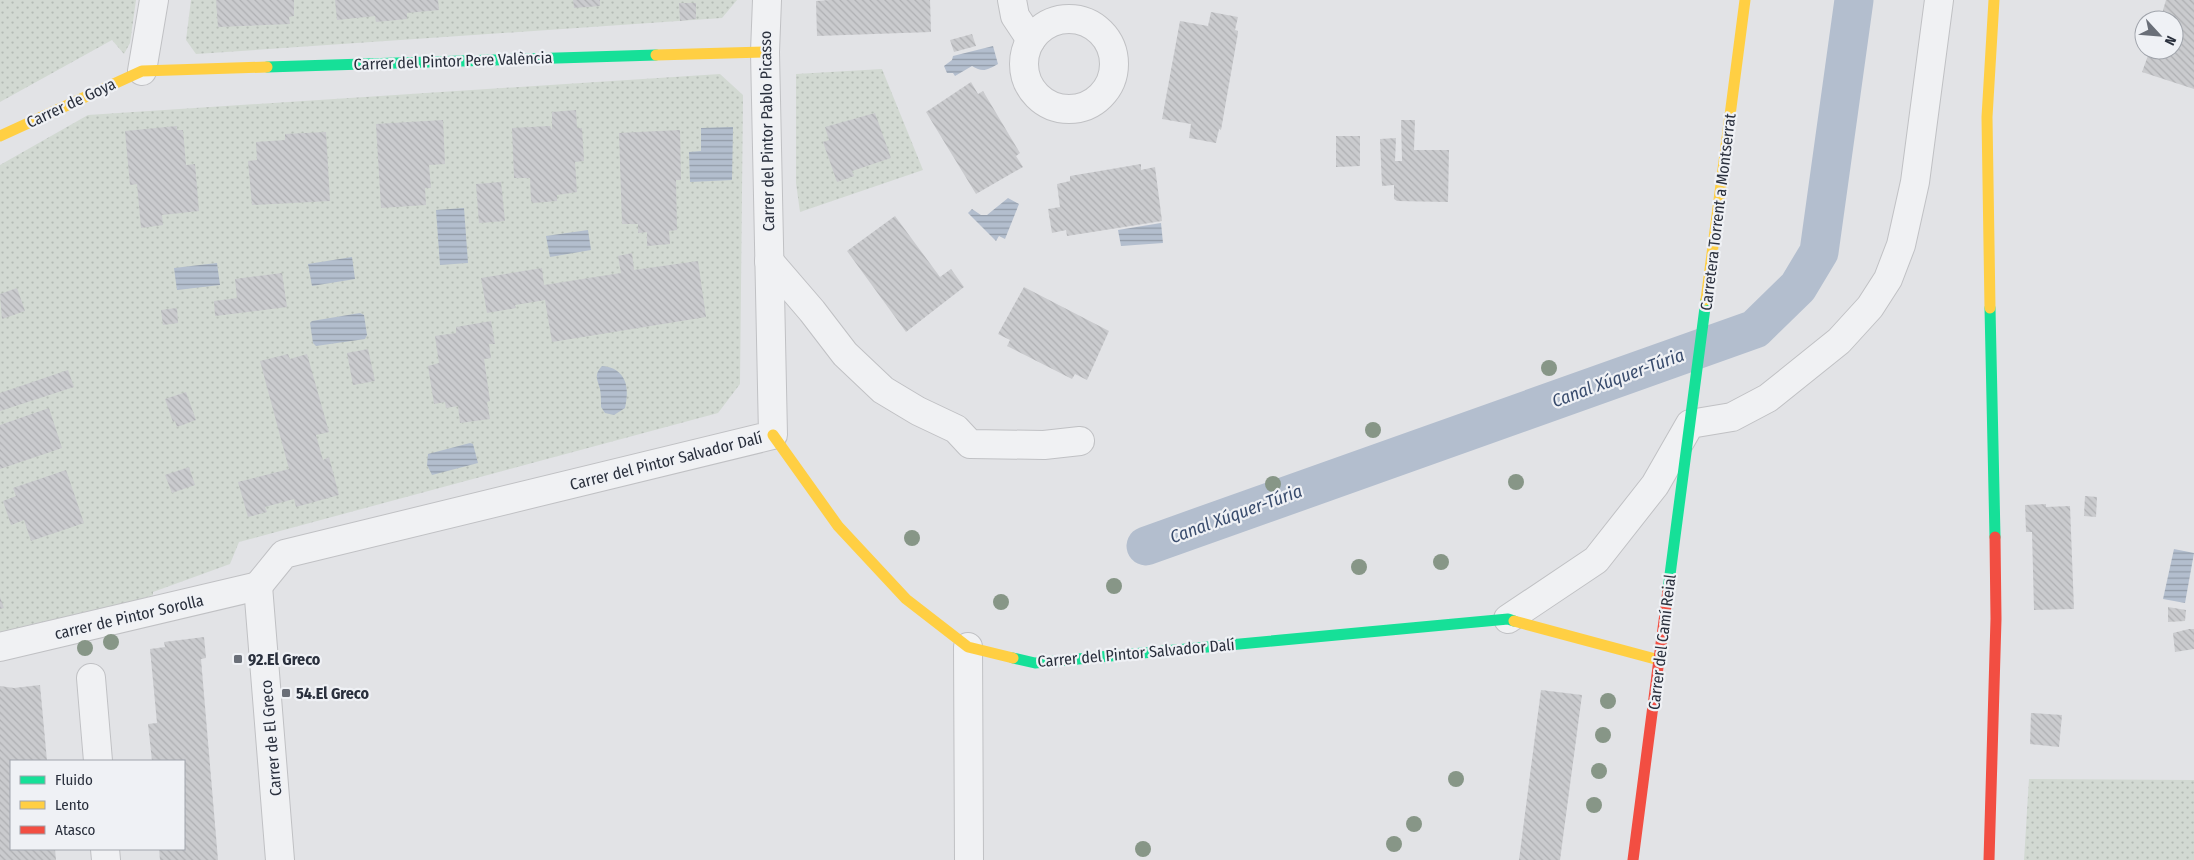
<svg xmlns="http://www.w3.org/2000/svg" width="2194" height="860" viewBox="0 0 2194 860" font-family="'Fira Sans Condensed',sans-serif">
	<defs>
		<pattern id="grass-dots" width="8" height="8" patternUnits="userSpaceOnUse" patternTransform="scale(1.25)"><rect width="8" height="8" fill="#d2d9d2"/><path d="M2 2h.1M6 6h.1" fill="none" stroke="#b4bbb5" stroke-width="1.8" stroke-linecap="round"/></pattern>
		<pattern id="water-rules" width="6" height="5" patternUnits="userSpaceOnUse" patternTransform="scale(1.25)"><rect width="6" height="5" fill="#b3bece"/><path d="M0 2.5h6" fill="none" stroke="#929ba8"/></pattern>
		<pattern id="building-back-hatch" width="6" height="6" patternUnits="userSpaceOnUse" patternTransform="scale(1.25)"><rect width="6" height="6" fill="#cacbce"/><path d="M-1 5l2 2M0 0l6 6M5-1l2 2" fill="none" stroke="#aeafb2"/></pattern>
	</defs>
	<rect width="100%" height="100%" fill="#e2e3e6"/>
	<g fill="url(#grass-dots)">
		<polygon points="0,0 136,0 130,43 124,54 112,40 0,102"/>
		<polygon points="191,0 737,0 722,18 196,54 186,40"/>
		<polygon points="882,69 923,170 800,212 796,183 796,74"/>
		<polygon points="720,74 743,95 740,384 718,413 239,542 230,564 153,592 153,595 0,646 0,165 88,115"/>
		<polygon points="2029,779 2194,780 2194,860 2024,860"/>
	</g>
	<g fill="url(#water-rules)">
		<path d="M993,46l5,18c-11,6 -15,9 -26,2l-17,10 -2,-3h-6l-3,-7 8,-6 1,-4z"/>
		<polygon points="733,127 732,180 690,182 689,152 701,151 701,128"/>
		<polygon points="1008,198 1019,204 1005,239 999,236 996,241 968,213 972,209 981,215 987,215"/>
		<polygon points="464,208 468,263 440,265 436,210"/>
		<polygon points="1161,223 1163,243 1121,246 1118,230"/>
		<polygon points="588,230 591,250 550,257 546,236"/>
		<polygon points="352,257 355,279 312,286 308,264"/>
		<polygon points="217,263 220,285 177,290 174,268"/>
		<polygon points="360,313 364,315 367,335 365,339 316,346 313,343 310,323 312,321"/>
		<path d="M602,366c24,2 28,21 23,42l-11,7 -9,-2 -4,-6c0,-6 0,-12 -1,-18 -3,-11 -6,-14 2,-23z"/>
		<polygon points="470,443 473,444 478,463 432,475 427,465 428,454"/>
		<polygon points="2174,549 2194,553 2185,603 2163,599"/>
	</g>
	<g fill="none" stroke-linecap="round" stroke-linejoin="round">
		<polyline stroke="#b3bece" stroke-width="39" points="1146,546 1755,329 1798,287 1819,252 1854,0"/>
	</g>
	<g fill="url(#building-back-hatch)">
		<polygon points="216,0 294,0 294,16 289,17 290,24 218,27"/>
		<polygon points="335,0 438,0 439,10 407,13 407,19 376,22 375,16 337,20"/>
		<polygon points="573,0 600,0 600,6 574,8"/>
		<polygon points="830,0 930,0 931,32 817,36 816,1"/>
		<polygon points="2166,0 2194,0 2194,89 2142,72 2150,50 2174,50 2174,20 2160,20"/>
		<polygon points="679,3 696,3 696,19 680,21"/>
		<polygon points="1211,12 1238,17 1235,30 1238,31 1238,33 1221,130 1219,129 1216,143 1189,138 1191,124 1162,119 1180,21 1208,26"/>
		<polygon points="972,34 976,46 954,52 950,40"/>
		<polygon points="971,82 978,94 983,91 1020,153 1016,156 1023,167 976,194 926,112"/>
		<polygon points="576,110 577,128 582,128 584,161 575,162 577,192 557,195 557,201 533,203 531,201 530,178 514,178 512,128 550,126 552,130 552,112"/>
		<polygon points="875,113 891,158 852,171 854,176 837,182 823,142 829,140 825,127"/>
		<polygon points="443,120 445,164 429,165 431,188 425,188 426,205 381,208 376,124"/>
		<polygon points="1401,120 1415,120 1414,150 1449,150 1448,202 1397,201 1394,199 1394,185 1382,186 1380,139 1396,138 1395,161 1402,161"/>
		<polygon points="177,126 177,130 183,130 186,165 195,164 199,211 162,215 163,225 141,228 137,184 130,185 125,131"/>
		<polygon points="680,130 681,180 676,180 677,230 669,231 670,244 647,246 647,232 638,233 638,224 622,224 619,133"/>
		<polygon points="326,132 330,201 252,205 248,161 257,160 256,142 285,140 285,134"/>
		<polygon points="1336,136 1360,136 1360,166 1336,167"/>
		<polygon points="1141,164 1141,170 1155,167 1162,221 1067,236 1066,230 1052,233 1048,209 1060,207 1057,184 1070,181 1070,176"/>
		<polygon points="501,182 505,221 479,223 476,184"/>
		<polygon points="895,216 940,277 951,269 964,287 906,332 847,251"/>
		<polygon points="632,253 634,270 698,261 706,317 552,342 545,300 515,305 516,308 487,313 481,278 542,268 544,285 621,273 618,256"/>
		<polygon points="282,273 287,307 215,316 214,301 237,298 235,279"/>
		<polygon points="1024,287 1109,331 1087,380 1075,374 1072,379 1007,346 1010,340 998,334"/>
		<polygon points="17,288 25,311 2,319 0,294"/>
		<polygon points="177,308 178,323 163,325 161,310"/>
		<polygon points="491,321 495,344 489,344 491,358 484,359 490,401 487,402 490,419 460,423 458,406 446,408 445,402 434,404 428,366 439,363 435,336 456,333 456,327"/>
		<polygon points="368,349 375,381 353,385 347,353"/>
		<polygon points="288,354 290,359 307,354 329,432 316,435 323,460 329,457 339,495 296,507 294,499 265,507 267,512 248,517 238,482 289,469 260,361"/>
		<polygon points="68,370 74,387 0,411 0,393"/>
		<polygon points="186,392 196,420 177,427 175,421 173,422 165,399"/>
		<polygon points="49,408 62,448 0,469 0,425"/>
		<polygon points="189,467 195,485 172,493 165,475"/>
		<polygon points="66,470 84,523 31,541 24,520 11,525 3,501 16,496 13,488"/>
		<polygon points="2085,496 2097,497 2096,517 2084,516"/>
		<polygon points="2046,504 2046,507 2070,506 2074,609 2034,610 2032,532 2026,532 2025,505"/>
		<polygon points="0,597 4,608 0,609"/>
		<polygon points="2168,607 2186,610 2185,621 2168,622"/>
		<polygon points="2189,629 2194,629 2194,649 2175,652 2173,633"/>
		<polygon points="204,637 206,658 201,659 218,860 160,860 159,849 184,849 184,761 152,761 148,724 157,723 150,649 165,647 164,642"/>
		<polygon points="40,685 47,761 11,761 11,849 55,849 56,860 0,860 0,686 14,688"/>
		<polygon points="1541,690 1582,695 1560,860 1519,860"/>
		<polygon points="2031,713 2062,715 2059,747 2030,744"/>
	</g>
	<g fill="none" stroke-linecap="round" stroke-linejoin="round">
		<g stroke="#c0c1c4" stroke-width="30">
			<g id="street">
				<polyline points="1012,0 1015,16 1031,40"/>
				<circle cx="1069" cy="64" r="45"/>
				<polyline points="142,71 154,0"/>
				<polyline points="769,261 812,311 845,354 883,390 918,411 956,429 970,444 1044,445 1080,441"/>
				<polyline points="258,586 284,554 773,435 765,52 767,0"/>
				<polyline points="258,586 280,860"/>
				<polyline points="1508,619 1596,560 1655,485 1690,424 1732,417 1768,398 1839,341 1870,307 1888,279 1901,245 1915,182 1939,0"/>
				<polyline points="0,647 258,586"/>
				<polyline points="968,647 969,860"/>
				<polyline points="91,678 98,761"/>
				<polyline points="105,849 106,860"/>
			</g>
		</g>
		<use href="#street" stroke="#f0f1f3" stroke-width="28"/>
		<g stroke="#16e098" stroke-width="11">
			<polyline points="267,67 656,55"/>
			<polyline points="1990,308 1995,537"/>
			<polyline points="1668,590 1706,300"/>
			<polyline points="1013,658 1035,663 1508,619 1514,621"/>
		</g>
		<g stroke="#ffcf43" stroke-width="11">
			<polyline points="656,55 765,52"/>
			<polyline points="0,136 142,71 267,67"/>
			<polyline points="1706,300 1745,0"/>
			<polyline points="1990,308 1987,117 1994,0"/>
			<polyline points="773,435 838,526 906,599 968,647 1013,658"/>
			<polyline points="1514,621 1659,660"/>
		</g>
		<g stroke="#f24e42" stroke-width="11">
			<polyline points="1633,860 1668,590"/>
			<polyline points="1989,860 1996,619 1995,537"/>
		</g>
	</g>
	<g fill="#879687">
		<circle cx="1549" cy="368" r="8"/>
		<circle cx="1373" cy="430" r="8"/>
		<circle cx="1516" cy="482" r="8"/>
		<circle cx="1273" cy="484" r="8"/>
		<circle cx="912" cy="538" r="8"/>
		<circle cx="1441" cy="562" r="8"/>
		<circle cx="1359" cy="567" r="8"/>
		<circle cx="1114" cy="586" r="8"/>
		<circle cx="1001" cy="602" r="8"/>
		<circle cx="111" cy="642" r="8"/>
		<circle cx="85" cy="648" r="8"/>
		<circle cx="1608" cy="701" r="8"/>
		<circle cx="1603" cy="735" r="8"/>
		<circle cx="1599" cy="771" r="8"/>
		<circle cx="1456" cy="779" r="8"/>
		<circle cx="1594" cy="805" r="8"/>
		<circle cx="1414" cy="824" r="8"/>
		<circle cx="1394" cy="844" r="8"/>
		<circle cx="1143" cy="849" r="8"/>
	</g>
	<g fill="#6a6f78" stroke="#eff1f5" stroke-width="2">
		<rect x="233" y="654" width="10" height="10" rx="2.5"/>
		<rect x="281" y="688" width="10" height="10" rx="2.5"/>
	</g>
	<g text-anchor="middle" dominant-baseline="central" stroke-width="4.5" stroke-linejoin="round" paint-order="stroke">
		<g font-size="16" fill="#2a303d" stroke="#eff1f5">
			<text transform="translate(453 61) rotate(-2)">Carrer del Pintor Pere València</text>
			<text transform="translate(71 103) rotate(-25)">Carrer de Goya</text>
			<text transform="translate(767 131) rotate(-91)">Carrer del Pintor Pablo Picasso</text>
			<text transform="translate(1718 212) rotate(-83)">Carretera Torrent a Montserrat</text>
			<text transform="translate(666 461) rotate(-14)">Carrer del Pintor Salvador Dalí</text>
			<text transform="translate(129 617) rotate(-13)">carrer de Pintor Sorolla</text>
			<text transform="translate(1662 642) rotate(-83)">Carrer del Camí Reial</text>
			<text transform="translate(1136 653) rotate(-5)">Carrer del Pintor Salvador Dalí</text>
			<text transform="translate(271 738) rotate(-95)">Carrer de El Greco</text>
		</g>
		<g font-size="16" font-weight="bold" fill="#2a303d" stroke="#eff1f5" text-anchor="start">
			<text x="248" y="659">92.El Greco</text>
			<text x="296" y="693">54.El Greco</text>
		</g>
		<g font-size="18" font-style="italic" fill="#394c6d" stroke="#eff1f5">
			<text transform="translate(1618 378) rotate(-20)">Canal Xúquer-Túria</text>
			<text transform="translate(1236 514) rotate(-20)">Canal Xúquer-Túria</text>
		</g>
	</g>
	<rect x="10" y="760" width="175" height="90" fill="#eff1f5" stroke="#a0a4ab"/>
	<rect x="20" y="776" width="25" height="8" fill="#16e098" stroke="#a0a4ab"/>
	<text x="55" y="785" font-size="15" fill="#2a303d">Fluido</text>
	<rect x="20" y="801" width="25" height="8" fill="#ffcf43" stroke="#a0a4ab"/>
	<text x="55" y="810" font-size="15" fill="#2a303d">Lento</text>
	<rect x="20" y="826" width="25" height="8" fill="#f24e42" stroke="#a0a4ab"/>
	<text x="55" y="835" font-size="15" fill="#2a303d">Atasco</text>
	<g transform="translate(2159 35) rotate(116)"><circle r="24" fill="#eff1f5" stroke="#a0a4ab"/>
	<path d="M0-4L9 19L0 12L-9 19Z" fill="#6a6f78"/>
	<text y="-8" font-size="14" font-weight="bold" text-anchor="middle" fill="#2a303d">N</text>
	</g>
</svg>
